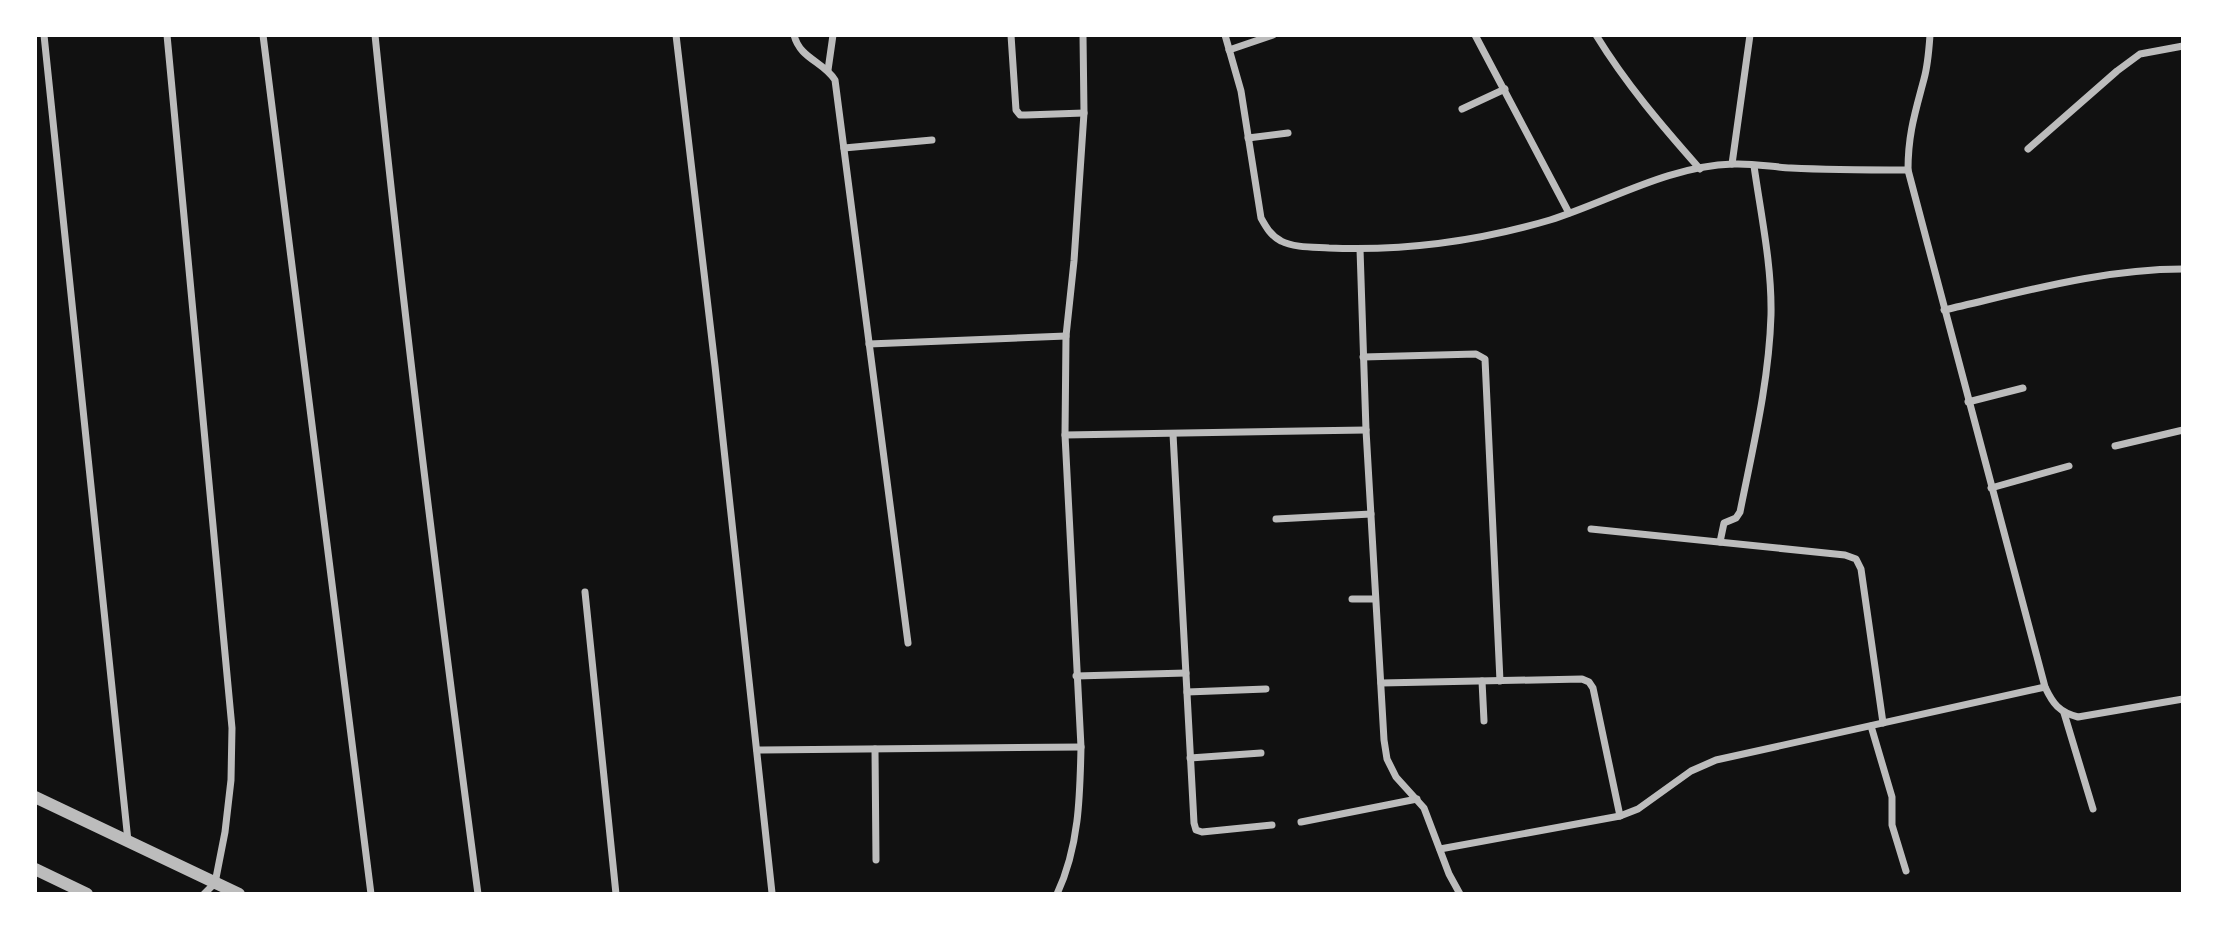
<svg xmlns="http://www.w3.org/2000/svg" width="2218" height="929" viewBox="0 0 2218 929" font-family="'Libre Baskerville',serif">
	<rect width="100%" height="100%" fill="#111"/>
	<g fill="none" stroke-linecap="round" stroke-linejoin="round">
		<g stroke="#bcbcbc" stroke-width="7">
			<polyline points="44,35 128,841"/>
			<polyline points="167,35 232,728 231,780 225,832 215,883 204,894"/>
			<polyline points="263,35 371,894"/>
			<path d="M375,35c29,287 65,573 103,859"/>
			<polyline points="676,35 715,366 772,893"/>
			<path d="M794,35c6,24 29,26 41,45l73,563"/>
			<polyline points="1011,35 1016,110 1020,115 1026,115 1084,113"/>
			<path d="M1225,35l16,56 20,127c5,9 10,18 20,23 13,7 34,6 48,7 73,3 150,-7 221,-28 60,-19 118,-54 183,-56 19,-1 39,3 58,4 39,2 78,2 117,2"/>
			<polyline points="1475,35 1569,213"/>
			<path d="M1596,35c30,49 66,91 104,134"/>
			<path d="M1930,35c-1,14 -2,30 -6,44 -9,34 -16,55 -16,91l137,517c8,17 14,25 33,30l105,-18"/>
			<polyline points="1229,50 1273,35"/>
			<polyline points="828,70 833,35"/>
			<polyline points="1462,109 1505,89"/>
			<polyline points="1248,138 1288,133"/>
			<polyline points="844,148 932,140"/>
			<polyline points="2028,149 2117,71 2140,54 2183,46"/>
			<polyline points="1732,164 1750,35"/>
			<polyline points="1360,249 1366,430 1384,740 1387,759 1396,777 1424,808 1449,874 1460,894"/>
			<path d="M1944,310c79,-18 157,-41 239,-41"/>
			<polyline points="869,344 1066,336"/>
			<polyline points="1363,357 1476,354 1485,359 1500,681"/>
			<polyline points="1968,402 2023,388"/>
			<polyline points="1173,434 1194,823 1196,830 1202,832 1272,825"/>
			<polyline points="1065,435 1366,430"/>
			<polyline points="2115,446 2183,430"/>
			<polyline points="1991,488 2069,466"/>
			<polyline points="1276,519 1371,514"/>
			<polyline points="1591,529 1845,555 1856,559 1861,569 1883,723"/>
			<path d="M1720,542l4,-19 12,-5 4,-6c13,-65 29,-130 31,-197 1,-49 -10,-100 -17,-149"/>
			<polyline points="585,592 616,894"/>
			<polyline points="1352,599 1375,599"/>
			<polyline points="1076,676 1186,673"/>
			<polyline points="1482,681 1484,721"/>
			<polyline points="1381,683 1582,679 1589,682 1593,688 1620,816"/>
			<polyline points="1187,692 1266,689"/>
			<polyline points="2064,713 2093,809"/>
			<polyline points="1871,726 1892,797 1892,825 1906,871"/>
			<polyline points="875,749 876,860"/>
			<polyline points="757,750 1081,747"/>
			<polyline points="1190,758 1261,753"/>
			<polyline points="1301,822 1417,799"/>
			<polyline points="1440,849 1620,816 1638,809 1691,771 1716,760 2045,687"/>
			<path d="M1057,894c22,-47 23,-97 24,-147l-16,-312 1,-99 8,-75 10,-148 -1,-78"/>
		</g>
		<g stroke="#bcbcbc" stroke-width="12">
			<polyline points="35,797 239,894"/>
			<polyline points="35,869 87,894"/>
		</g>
	</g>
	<rect width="2218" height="929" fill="none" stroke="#ffffff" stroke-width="74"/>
</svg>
